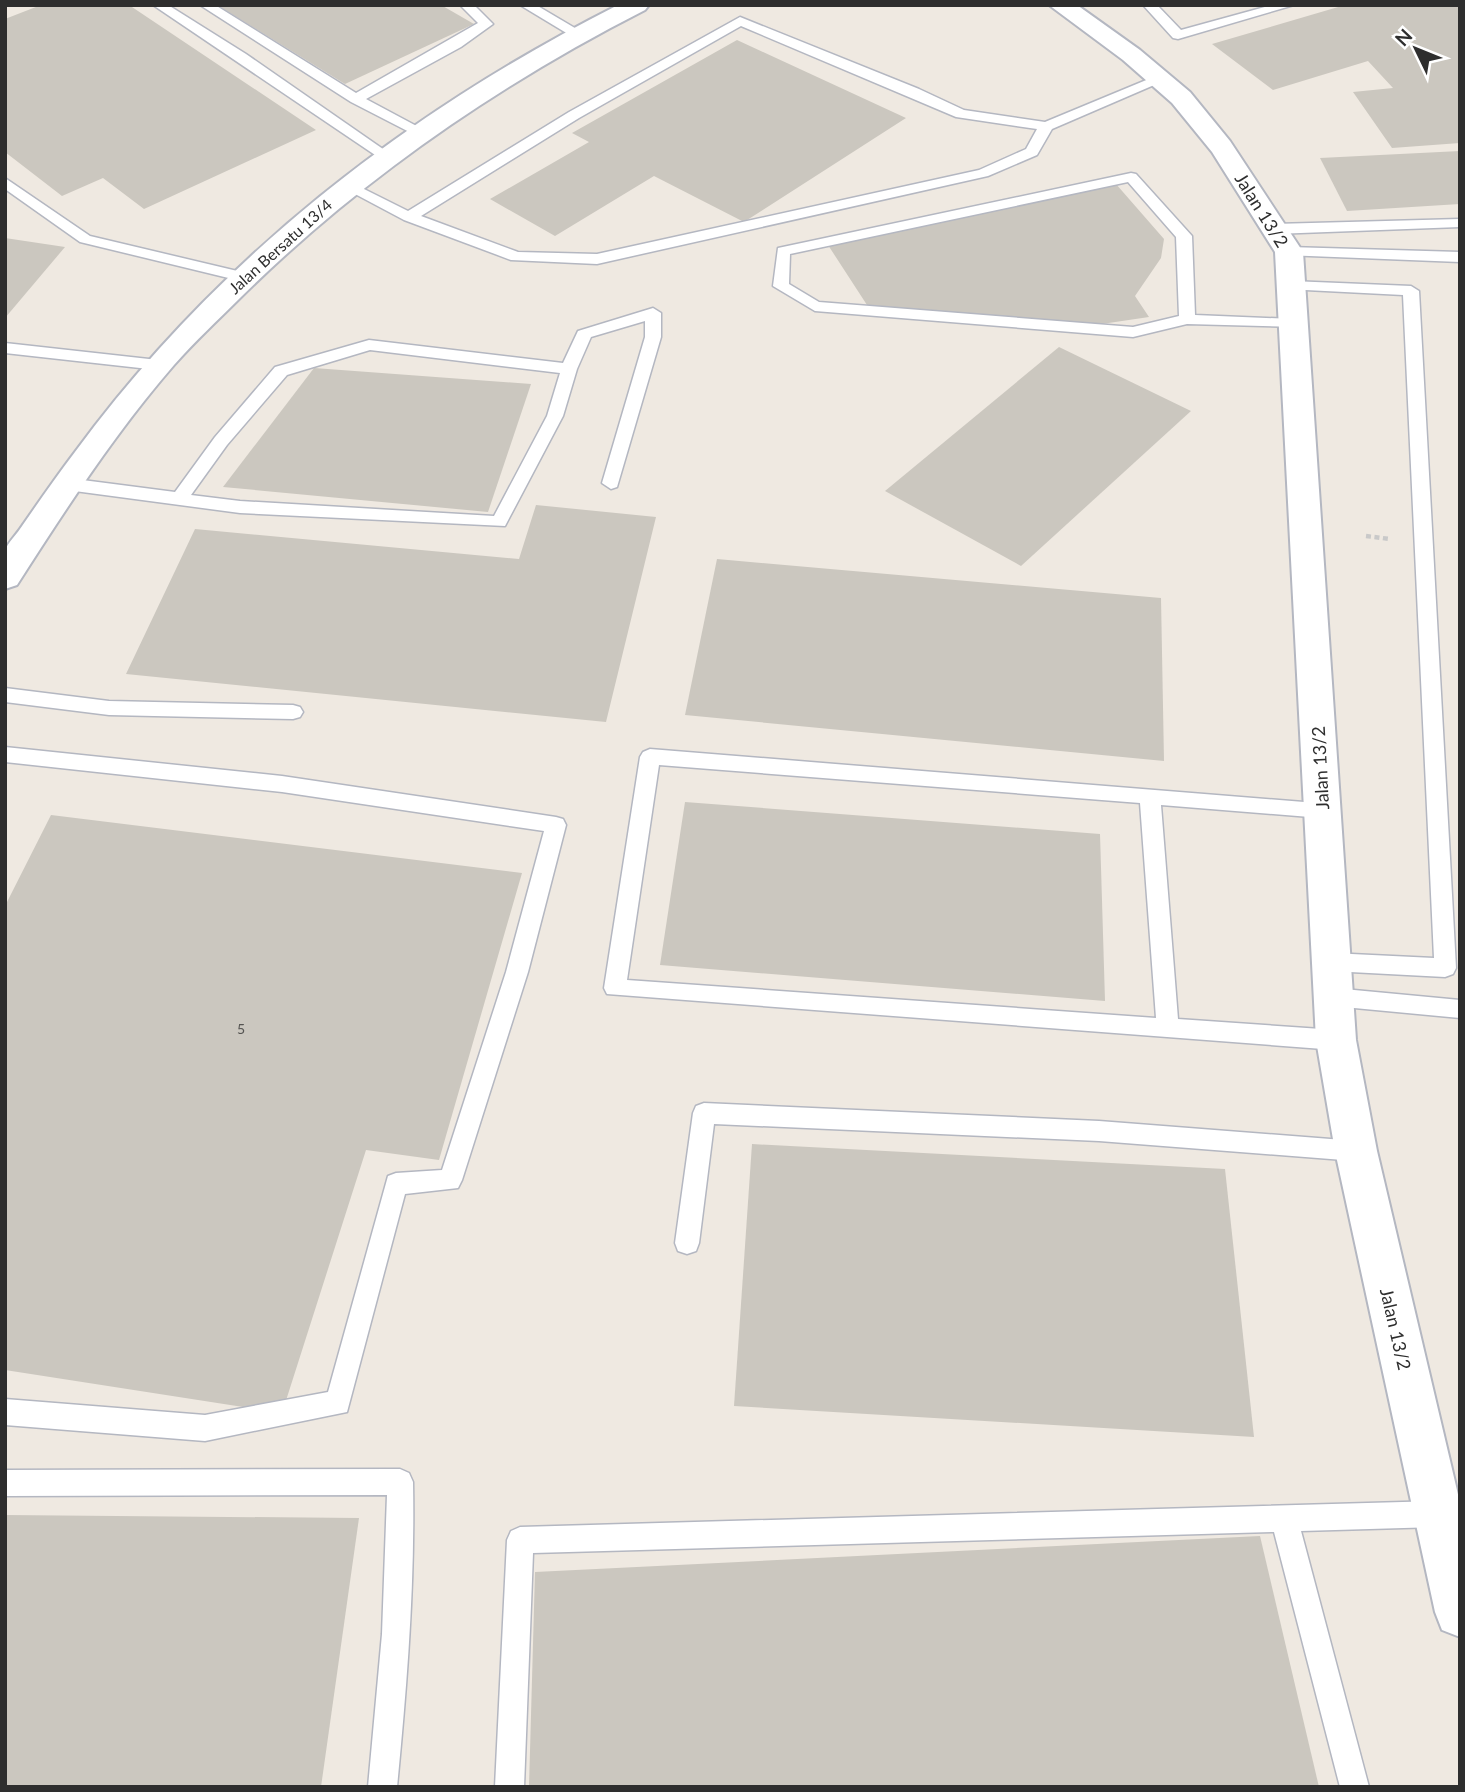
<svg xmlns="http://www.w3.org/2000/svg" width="1465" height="1792" viewBox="0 0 1465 1792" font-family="Lato,sans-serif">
	<rect width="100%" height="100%" fill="#efe9e1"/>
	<g fill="#cbc7bf">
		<polygon points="41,5 129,5 316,130 144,209 103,178 62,196 5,152 5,19"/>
		<polygon points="217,5 441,5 474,24 345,84"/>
		<polygon points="1345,5 1460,5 1460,143 1392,148 1353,92 1393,88 1368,61 1273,90 1212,44"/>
		<polygon points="737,40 906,118 744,222 654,176 555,236 490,199 589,142 572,133"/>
		<polygon points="1460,151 1460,204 1347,211 1320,158"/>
		<polygon points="1116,184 1164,239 1161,258 1135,296 1149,317 1095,325 867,305 828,245"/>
		<polygon points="5,238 65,247 5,318"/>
		<polygon points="1059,347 1191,411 1021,566 885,491"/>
		<polygon points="314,368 531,384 488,512 223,487"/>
		<polygon points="536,505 656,517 606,722 126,674 195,529 519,559"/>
		<polygon points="717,559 1161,598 1164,761 685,715"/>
		<polygon points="685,802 1100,834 1105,1001 660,965"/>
		<polygon points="51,815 522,873 439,1160 366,1150 282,1413 5,1370 5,906"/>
		<polygon points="752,1144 1225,1169 1254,1437 734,1406"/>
		<polygon points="5,1515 359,1518 321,1787 5,1787"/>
		<polygon points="1260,1536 1319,1787 529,1787 535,1572"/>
	</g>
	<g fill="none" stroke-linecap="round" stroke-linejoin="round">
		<g stroke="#b4b7c1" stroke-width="3">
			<g id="service">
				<polygon points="153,5 168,5 246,54 393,156 391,159 381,159"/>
				<polygon points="200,5 215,5 356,93 478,23 460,5 474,5 493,24 461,47 366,99 424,130 424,136 419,137 351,102"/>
				<polygon points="520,5 536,5 585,34 578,38 573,37"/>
				<polygon points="1143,5 1157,5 1181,30 1272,5 1294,5 1178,39 1173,38"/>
				<path d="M740,17l179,72 45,21 81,12 111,-46h10l2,3 -116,50 -15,26 -49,21 -391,88 -86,-4 -107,-40 -64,-34 2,-3h10l56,28 161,-99zM741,26l215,91 81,12 -11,20 -47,21 -382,84 -79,-2 -97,-36 158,-98z"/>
				<path d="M1131,173l5,1 56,62 3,79 98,4 8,5 -2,3 -112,-3 -54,13 -318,-26 -42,-25 5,-38zM1128,182l48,55 3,79 -46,11 -314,-25 -30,-18 1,-30z"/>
				<polygon points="5,178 90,236 250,274 253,277 245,282 80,242 5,189"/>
				<polygon points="1460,219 1460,227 1274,234 1266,229 1274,224"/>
				<polygon points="1289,247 1460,252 1460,262 1284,255 1281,252"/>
				<polygon points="1291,281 1411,286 1419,291 1456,968 1453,974 1445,977 1331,971 1323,968 1320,962 1323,956 1331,953 1434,958 1403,295 1286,289 1283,286 1286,283"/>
				<path d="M653,308l8,5v24l-44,150 -6,2 -9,-6 43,-146v-16l-54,16 -14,32 -14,47 -58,110 -265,-13 -173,-23 -9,-6 9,-6 108,14 40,-55 60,-70 94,-27 194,23 15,-32zM370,350l190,23 -13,43 -53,100 -254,-15 -49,-6 36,-50 60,-70z"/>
				<polygon points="5,343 158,360 166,365 158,370 5,353"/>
				<polygon points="5,688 109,701 293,705 300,707 303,712 300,717 293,719 109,715 5,702"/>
				<polygon points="5,747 282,776 556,817 563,819 566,825 528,972 462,1180 458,1188 405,1194 347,1412 205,1441 5,1425 5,1399 205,1415 328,1392 388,1176 396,1173 442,1170 506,972 544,831 282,792 5,762"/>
				<path d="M650,749l679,55 3,6 -3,6 -7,2 -161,-13 17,214 158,11 8,3 3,7 -3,7 -8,3 -729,-56 -3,-6 36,-231 3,-5zM659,765l481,38 16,215 -529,-38z"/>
				<polygon points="1333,988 1460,1000 1460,1018 1333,1006 1325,1004 1322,997 1325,990"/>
				<polygon points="704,1103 1099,1121 1356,1141 1364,1144 1368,1151 1364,1158 1356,1161 1099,1141 714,1124 699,1243 696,1251 687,1254 678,1251 675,1243 693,1113 696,1106"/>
				<path d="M400,1469l9,4 4,9c2,102 -6,203 -16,305h-29l14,-153 5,-139 -382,1v-26z"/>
				<polygon points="1438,1501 1447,1505 1451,1514 1447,1523 1438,1527 1301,1531 1369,1787 1340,1787 1274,1532 533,1553 524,1787 495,1787 507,1540 511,1531 520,1527"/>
			</g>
		</g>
		<g stroke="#b4b7c1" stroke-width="4">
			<g id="minor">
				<path d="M618,5h31l-4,5c-149,76 -284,169 -404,287 -23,23 -46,44 -67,68 -59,68 -109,145 -157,220l-12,4c0,-12 -3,-27 0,-38 2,-7 10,-15 15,-22 18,-26 36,-52 55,-77 141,-192 331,-340 543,-447z"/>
				<polygon points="1049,5 1077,5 1140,50 1190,92 1230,141 1303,252 1356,1040 1377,1151 1460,1503 1460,1637 1442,1630 1435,1612 1335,1151 1316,1040 1275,252 1212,152 1172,103 1123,60"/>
			</g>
		</g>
		<polyline stroke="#c9c9c9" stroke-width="4.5" stroke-dasharray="5 3.5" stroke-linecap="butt" points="1366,536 1390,539"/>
		<use href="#service" fill="#fff" fill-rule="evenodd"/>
		<use href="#minor" fill="#fff" fill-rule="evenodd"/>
	</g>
	<g text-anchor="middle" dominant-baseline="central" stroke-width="5" stroke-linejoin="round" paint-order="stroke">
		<g font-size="14" fill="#555452">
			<text x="241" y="1028">5</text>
		</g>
		<g font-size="16" fill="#2e2e2e" stroke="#fff">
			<text transform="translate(280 246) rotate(-42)">Jalan Bersatu 13/4</text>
		</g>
		<g font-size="18" fill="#2e2e2e" stroke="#fff">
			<text transform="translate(1262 210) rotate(58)">Jalan 13/2</text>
			<text transform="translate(1320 768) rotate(-93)">Jalan 13/2</text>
			<text transform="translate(1396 1329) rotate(77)">Jalan 13/2</text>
		</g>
	</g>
	<rect width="1465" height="1792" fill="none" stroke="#2e2e2e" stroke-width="14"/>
	<g transform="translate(1416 49) rotate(313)" stroke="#ffffff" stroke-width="5" paint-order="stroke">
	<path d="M0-5L12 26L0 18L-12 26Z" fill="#2e2e2e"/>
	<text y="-10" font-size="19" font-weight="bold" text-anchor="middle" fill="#2e2e2e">N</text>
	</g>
</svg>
